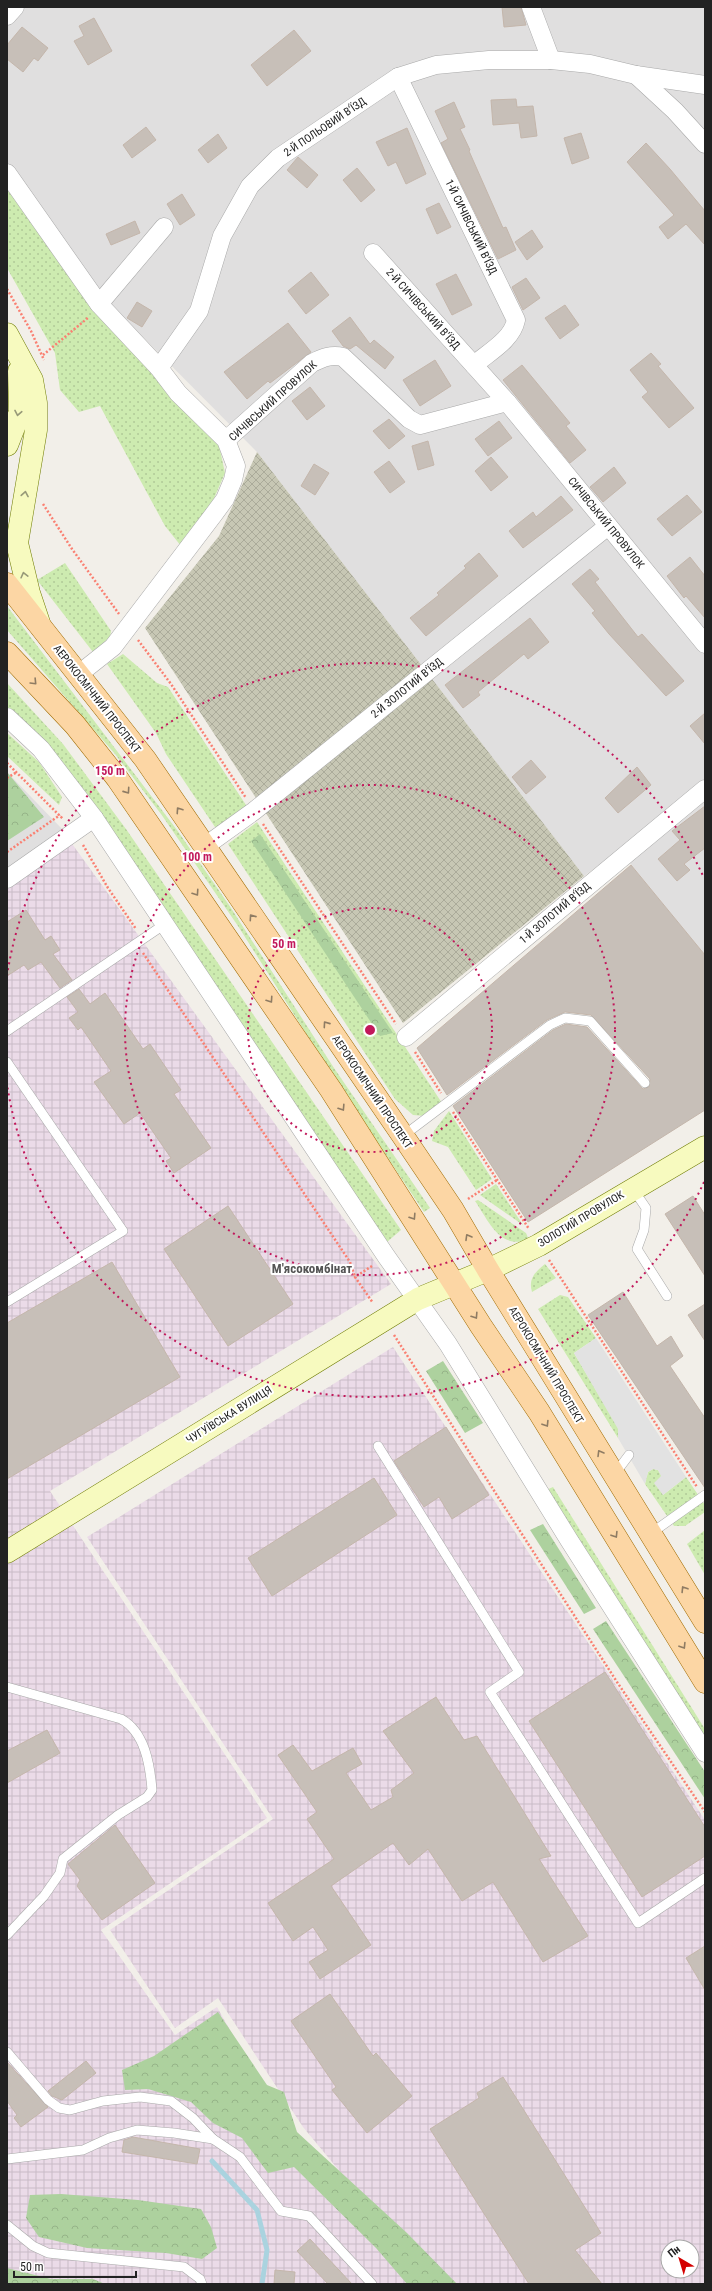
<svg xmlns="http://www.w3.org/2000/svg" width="712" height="2291" viewBox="0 0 712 2291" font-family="'Roboto Condensed',sans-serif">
	<defs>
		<pattern id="industrial-grid" width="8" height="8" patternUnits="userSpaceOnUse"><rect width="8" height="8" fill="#ebdbe8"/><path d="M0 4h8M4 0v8" fill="none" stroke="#c9bcc7"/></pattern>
		<pattern id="construction-cross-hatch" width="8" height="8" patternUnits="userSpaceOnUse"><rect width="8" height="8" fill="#c7c7b4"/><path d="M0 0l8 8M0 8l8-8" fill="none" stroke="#abab9a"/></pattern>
		<pattern id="grass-dots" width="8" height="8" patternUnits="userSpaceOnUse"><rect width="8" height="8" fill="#cdebb0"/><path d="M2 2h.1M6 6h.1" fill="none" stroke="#b0c997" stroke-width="1.8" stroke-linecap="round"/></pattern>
		<pattern id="forest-crowns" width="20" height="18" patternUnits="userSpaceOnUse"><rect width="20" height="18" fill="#add19e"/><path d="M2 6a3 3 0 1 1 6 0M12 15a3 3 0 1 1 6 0" fill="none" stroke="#95b388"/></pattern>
	</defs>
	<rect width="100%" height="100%" fill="#f2efe9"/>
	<g fill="#e0dfdf">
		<polygon points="12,7 705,7 705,955 619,850 584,876 257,452 111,305 7,166 7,15"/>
		<polygon points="7,772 63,830 7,869"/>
	</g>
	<g fill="url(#industrial-grid)" fill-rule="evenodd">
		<polygon points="70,841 391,1284 50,1491 267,1818 101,1930 175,2035 217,2007 293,2142 412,2284 7,2284 7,886"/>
		<path d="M393,1347l312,473v464h-272l-130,-157 -85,-129 -43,30 -65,-98 163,-111 -186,-282zM668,2247h24v24h-24z"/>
	</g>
	<polygon fill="url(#construction-cross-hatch)" points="257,452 584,876 403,1023 145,628 219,536"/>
	<g fill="url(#grass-dots)">
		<polygon points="7,189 83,296 219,445 225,473 212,503 181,546 165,526 100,406 79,412 60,390 55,353 7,268"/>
		<polygon points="65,563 111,631 110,637 93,652 37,580"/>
		<polygon points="7,606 177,830 229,905 334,1068 430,1208 424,1212 333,1076 238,926 161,814 115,754 7,630"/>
		<polygon points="123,654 157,683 168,687 248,808 217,830 166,754 156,733 107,664"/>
		<polygon points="7,683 63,744 126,829 401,1230 387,1242 7,709"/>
		<polygon points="7,733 39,762 62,797 59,805 7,756"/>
		<polygon points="257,822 442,1103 425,1116 413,1115 395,1099 228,844"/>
		<polygon points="449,1111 492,1179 476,1190 448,1147 432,1141 434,1131"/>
		<polygon points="496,1184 523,1225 480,1195"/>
		<path d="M478,1200l48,33 3,7c-30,9 -39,-17 -54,-39z"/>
		<path d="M545,1264l11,14 -24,14c-4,-13 3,-20 13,-28z"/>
		<polygon points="560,1295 568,1297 596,1338 574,1353 619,1429 618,1438 538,1309"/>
		<polygon points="653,1469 658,1470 662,1476 659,1479 663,1495 686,1477 705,1505 705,1512 685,1526 674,1526 645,1484 648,1472"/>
		<polygon points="553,1487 705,1729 705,1744 544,1491"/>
		<polygon points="705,1530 705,1575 687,1544"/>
	</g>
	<g fill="url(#forest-crowns)">
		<polygon points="7,772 44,817 7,841"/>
		<polygon points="260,834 393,1033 380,1036 251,841"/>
		<polygon points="443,1361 483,1423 465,1433 426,1371"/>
		<polygon points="543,1524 596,1608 584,1614 530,1530"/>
		<polygon points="606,1621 705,1772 705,1799 593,1629"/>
		<polygon points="218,2012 267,2085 284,2092 297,2132 407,2233 457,2284 407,2284 376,2248 294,2167 268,2173 242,2138 213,2123 191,2102 148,2089 125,2090 122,2070 154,2056"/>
		<polygon points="61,2194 138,2200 201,2209 211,2227 217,2248 202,2259 166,2253 87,2248 39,2237 26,2218 30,2195"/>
		<polygon points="7,2268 51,2279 93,2279 105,2284 7,2284"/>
	</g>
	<polygon fill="#e2e2e2" points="596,1338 686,1477 663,1495 654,1483 661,1476 658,1470 653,1469 648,1472 645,1484 618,1438 618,1429 574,1353"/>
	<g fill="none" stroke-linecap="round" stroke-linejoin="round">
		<polyline stroke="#aad3df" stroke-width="5" points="212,2161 257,2210 267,2250 262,2284"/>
	</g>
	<g fill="#c7bfb8" stroke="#c4b6ab">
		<polygon points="502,7 521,7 526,25 504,27"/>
		<polygon points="94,18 112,51 88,65 74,41 84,36 79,26"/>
		<polygon points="22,27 48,48 38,61 34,58 23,72 7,59 7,45"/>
		<polygon points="294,30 311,51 267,86 251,65"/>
		<polygon points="516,99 517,107 533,106 537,136 521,138 519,123 493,125 491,100"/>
		<polygon points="454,102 465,127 460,129 470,150 469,151 503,228 506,227 516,250 498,259 441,143 448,139 435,111"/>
		<polygon points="146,127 156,140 132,158 123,145"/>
		<polygon points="407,128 426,174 406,184 396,162 388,166 376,142"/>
		<polygon points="581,133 589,158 572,164 564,138"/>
		<polygon points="218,134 227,148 208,163 198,150"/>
		<polygon points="646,143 670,169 705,211 705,245 686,224 668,239 659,227 674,215 627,162"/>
		<polygon points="298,157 318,175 307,188 287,170"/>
		<polygon points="357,168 375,190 361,202 343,180"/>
		<polygon points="182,194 195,215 180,225 167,204"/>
		<polygon points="439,203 451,227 437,234 426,209"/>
		<polygon points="135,221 140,233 111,245 106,234"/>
		<polygon points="532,230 543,247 527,260 515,242"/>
		<polygon points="311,272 329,295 306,314 288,291"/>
		<polygon points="456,274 472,305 452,315 436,284"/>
		<polygon points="526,278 540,298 523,310 512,287"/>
		<polygon points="137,302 152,311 142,327 127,318"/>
		<polygon points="565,305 579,325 560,339 545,318"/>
		<polygon points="350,317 370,344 374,340 394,357 385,369 356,345 350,349 343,346 332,331"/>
		<polygon points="288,323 311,352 270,383 268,381 247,399 224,372"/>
		<polygon points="651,353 661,364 658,366 694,408 669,428 642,397 648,392 630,370"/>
		<polygon points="435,360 451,386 420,406 403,380"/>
		<polygon points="522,365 570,423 566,426 586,450 570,463 503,380"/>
		<polygon points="310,387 325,406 307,420 292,401"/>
		<polygon points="389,419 405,436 389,449 373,431"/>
		<polygon points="499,421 512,438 488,456 475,439"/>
		<polygon points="428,441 434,465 418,470 412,446"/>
		<polygon points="491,457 508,477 491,491 475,471"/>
		<polygon points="389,461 405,482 390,493 374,472"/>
		<polygon points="314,464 329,473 315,495 301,486"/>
		<polygon points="614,467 626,483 603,502 590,487"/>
		<polygon points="687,495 702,512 672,536 657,519"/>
		<polygon points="561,496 573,510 523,548 509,531 533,512 536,517"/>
		<polygon points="479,553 498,576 426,636 410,618 439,595 437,593 466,568 464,566"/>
		<polygon points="690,557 705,576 705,618 686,596 684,598 667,576"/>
		<polygon points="590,569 599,579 595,582 638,637 642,634 684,681 666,696 609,634 592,613 595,611 572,584"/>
		<polygon points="530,618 549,642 528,659 524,654 478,692 480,695 463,708 445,685"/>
		<polygon points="705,713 705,744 690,726"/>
		<polygon points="531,760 546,777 526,794 512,777"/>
		<polygon points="637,767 651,785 618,813 605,798"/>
		<polygon points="705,806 705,848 684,864 690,870 677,881 658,859 680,840 672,831"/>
		<polygon points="631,865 705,955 705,1110 528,1222 453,1106 553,1030 566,1024 587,1027 643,1089 649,1087 650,1079 591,1015 565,1012 547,1020 447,1095 417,1048"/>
		<polygon points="26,910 45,940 51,936 60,950 53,954 72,980 60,988 41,962 28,970 24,965 7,976 7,922"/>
		<polygon points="79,989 90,1004 105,993 143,1049 150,1044 181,1090 174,1094 211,1148 174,1173 166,1161 171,1158 140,1113 124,1124 94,1082 111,1071 81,1027 78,1030 69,1018 78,1012 67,997"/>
		<polygon points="693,1196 705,1215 705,1276 665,1214"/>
		<polygon points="228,1206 293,1304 228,1346 164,1249"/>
		<polygon points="112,1262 180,1377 7,1479 7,1323"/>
		<polygon points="623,1292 657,1346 671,1336 683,1356 670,1366 705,1418 705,1488 588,1315"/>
		<polygon points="705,1304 705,1341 688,1315"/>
		<polygon points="446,1427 489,1495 452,1519 439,1497 424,1507 394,1461"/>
		<polygon points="374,1478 397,1515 272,1596 248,1558"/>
		<polygon points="605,1672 705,1827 705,1856 642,1897 529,1721"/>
		<polygon points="436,1697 464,1740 477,1736 551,1856 539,1859 588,1936 543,1962 493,1882 462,1901 428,1849 409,1865 393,1843 331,1886 371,1945 320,1979 309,1962 328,1950 313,1927 293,1941 268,1903 334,1859 307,1819 317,1812 278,1755 293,1745 312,1771 353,1748 362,1764 346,1773 371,1810 393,1797 391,1790 414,1773 383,1731"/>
		<polygon points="47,1730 60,1753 7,1783 7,1751"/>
		<polygon points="115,1825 155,1883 102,1920 77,1886 80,1880 68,1864"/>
		<polygon points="705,1946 705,1990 686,1958"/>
		<polygon points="330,1994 373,2056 376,2053 412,2096 367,2133 332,2090 336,2087 291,2021"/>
		<polygon points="86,2061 96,2073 62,2100 52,2096 48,2091"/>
		<polygon points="7,2062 48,2107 21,2127 14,2118 17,2115 7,2101"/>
		<polygon points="503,2077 601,2233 575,2250 602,2284 529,2284 430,2129 479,2098 477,2093"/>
		<polygon points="133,2137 200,2149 197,2164 122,2152 124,2140"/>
		<polygon points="310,2239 352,2284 328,2284 297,2251"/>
		<polygon points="275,2270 295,2272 294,2284 274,2284"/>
	</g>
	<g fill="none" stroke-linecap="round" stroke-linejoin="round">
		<g stroke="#a9a9a9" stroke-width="10">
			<g id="lane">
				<polyline points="7,1031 165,924"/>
				<polyline points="7,1062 123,1231 7,1302"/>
				<polyline points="403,1136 550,1025 565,1018 590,1021 645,1083"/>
				<polyline points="633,1189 646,1208 644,1230 637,1249 667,1296"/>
				<polyline points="378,1446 519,1672 490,1692 638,1923 705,1878"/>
				<polyline points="614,1475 629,1455"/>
				<polyline points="650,1534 705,1495"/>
				<path d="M7,1687l114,32c24,13 29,46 31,71l-5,7 -29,18 -55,44 -3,14 -16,23 -37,39"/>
				<polyline points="7,2052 48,2100 59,2108 70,2110 103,2101 140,2097 171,2101 193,2118 213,2139 240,2157 281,2211 309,2216 372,2284"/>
				<polyline points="7,2159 83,2150 109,2138 137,2130 174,2133 213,2139"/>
				<polyline points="7,2225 33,2246 48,2253 184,2267 200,2279 202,2284"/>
			</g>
		</g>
		<g stroke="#a9a9a9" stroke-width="19">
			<g id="street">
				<polyline points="531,7 551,60"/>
				<polyline points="7,16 15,7"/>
				<polyline points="636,75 675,111 705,144"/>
				<path d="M398,77l118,243c-4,20 -27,32 -42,45"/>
				<polyline points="7,173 99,304"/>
				<polyline points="373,253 507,402 705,644"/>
				<polyline points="159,368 199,311 222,236 250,186 278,158 398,77 436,65 489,60 551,60 590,64 636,75 705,85"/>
				<path d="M226,440l86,-77c10,-5 19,-9 31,-6l66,62 11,6 87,-23"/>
				<polyline points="79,674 113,647 214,514 225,499 233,480 236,466 226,440 178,393 159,368 99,304 164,227"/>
				<polyline points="7,717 41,749 94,818 386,1256 448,1344 569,1540 705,1753"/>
				<polyline points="204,847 254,811 608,526"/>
				<polyline points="7,879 94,818"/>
				<polyline points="406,1037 705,789"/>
			</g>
		</g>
		<g stroke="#707d05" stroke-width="23">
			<g id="secondary">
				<polyline points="7,334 32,380 36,403 36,430 17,543 29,593 39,623"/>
				<polyline points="7,445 20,412 19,371"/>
				<polyline points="7,1552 418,1299 488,1270 539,1245 705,1147"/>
			</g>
		</g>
		<g stroke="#a06b00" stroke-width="23">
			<g id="primary">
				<polyline points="7,584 145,759 403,1136 453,1210 488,1270 705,1622"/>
				<polyline points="7,653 75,725 117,778 331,1090 481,1326 539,1412 705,1682"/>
			</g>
		</g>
		<g stroke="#fa8072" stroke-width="2.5" stroke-dasharray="2 2" stroke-linecap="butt">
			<polyline points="7,289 31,331 44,360"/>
			<polyline points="43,355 89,317"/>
			<polyline points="43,504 72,549 119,614"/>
			<polyline points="138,640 171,684 246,798"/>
			<polyline points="7,763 63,819"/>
			<polyline points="7,778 17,772"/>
			<polyline points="263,824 396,1024"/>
			<polyline points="83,845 108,888 136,929"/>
			<polyline points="7,852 60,815"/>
			<polyline points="143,953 350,1262 355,1277"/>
			<polyline points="415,1052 441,1093"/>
			<polyline points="453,1112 529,1229"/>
			<polyline points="468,1199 497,1180"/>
			<polyline points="549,1260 697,1487"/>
			<polyline points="372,1266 355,1277 373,1303"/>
			<polyline points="394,1335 617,1682 705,1812"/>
		</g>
		<use href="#lane" stroke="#fff" stroke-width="9"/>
		<use href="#street" stroke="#fff" stroke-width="18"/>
		<use href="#secondary" stroke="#f7fabf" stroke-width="22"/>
		<use href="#primary" stroke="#fcd6a4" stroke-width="22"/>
	</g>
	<defs><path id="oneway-chevron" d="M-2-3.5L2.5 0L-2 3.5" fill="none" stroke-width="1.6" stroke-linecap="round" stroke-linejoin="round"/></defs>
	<g stroke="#979978">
		<use href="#oneway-chevron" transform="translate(18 413) rotate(101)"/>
		<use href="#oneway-chevron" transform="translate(25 494) rotate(-80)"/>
		<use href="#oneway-chevron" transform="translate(24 575) rotate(-104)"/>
	</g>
	<g stroke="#8f7c63">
		<use href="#oneway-chevron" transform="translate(34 682) rotate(46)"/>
		<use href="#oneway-chevron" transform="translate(127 791) rotate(55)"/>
		<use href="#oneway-chevron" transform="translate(179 810) rotate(-124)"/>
		<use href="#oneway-chevron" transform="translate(196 893) rotate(56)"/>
		<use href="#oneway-chevron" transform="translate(252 917) rotate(-125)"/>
		<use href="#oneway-chevron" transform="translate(270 1000) rotate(56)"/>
		<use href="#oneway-chevron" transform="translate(326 1024) rotate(-125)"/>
		<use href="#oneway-chevron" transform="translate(342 1108) rotate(57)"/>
		<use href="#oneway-chevron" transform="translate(413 1217) rotate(57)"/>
		<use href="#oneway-chevron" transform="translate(468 1237) rotate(-120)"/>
		<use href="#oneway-chevron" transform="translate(475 1316) rotate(57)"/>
		<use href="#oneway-chevron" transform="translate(546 1424) rotate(58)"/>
		<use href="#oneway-chevron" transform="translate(600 1453) rotate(-121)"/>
		<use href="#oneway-chevron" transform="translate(615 1535) rotate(58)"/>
		<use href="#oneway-chevron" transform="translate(684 1589) rotate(-122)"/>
		<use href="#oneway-chevron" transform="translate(683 1646) rotate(58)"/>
	</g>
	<g fill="none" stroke="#c2185b" stroke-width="2" stroke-dasharray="2 4">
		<circle cx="370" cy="1030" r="122"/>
		<circle cx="370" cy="1030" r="245"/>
		<path d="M704 1182A367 367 0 0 1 7 1084M7 976A367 367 0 0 1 704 878"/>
	</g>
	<g text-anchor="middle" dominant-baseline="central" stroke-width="4" stroke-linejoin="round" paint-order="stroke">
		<g font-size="11" fill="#222" stroke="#fff">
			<text transform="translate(325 127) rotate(-34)">2-Й ПОЛЬОВИЙ В’ЇЗД</text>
			<text transform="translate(471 227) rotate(64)">1-Й СИЧІВСЬКИЙ В’ЇЗД</text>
			<text transform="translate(423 309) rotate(48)">2-Й СИЧІВСЬКИЙ В’ЇЗД</text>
			<text transform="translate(273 401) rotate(-42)">СИЧІВСЬКИЙ ПРОВУЛОК</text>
			<text transform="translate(606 523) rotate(51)">СИЧІВСЬКИЙ ПРОВУЛОК</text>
			<text transform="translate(407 688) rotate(-39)">2-Й ЗОЛОТИЙ В’ЇЗД</text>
			<text transform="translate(97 699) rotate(52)">АЕРОКОСМІЧНИЙ ПРОСПЕКТ</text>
			<text transform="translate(555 913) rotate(-40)">1-Й ЗОЛОТИЙ В’ЇЗД</text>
			<text transform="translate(372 1092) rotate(56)">АЕРОКОСМІЧНИЙ ПРОСПЕКТ</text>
			<text transform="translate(581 1219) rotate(-31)">ЗОЛОТИЙ ПРОВУЛОК</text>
			<text transform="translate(546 1365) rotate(59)">АЕРОКОСМІЧНИЙ ПРОСПЕКТ</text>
			<text transform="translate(229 1415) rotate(-32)">ЧУГУЇВСЬКА ВУЛИЦЯ</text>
		</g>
		<g font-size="13" font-weight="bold" fill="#555" stroke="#fff">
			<text x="312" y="1268">М'ясокомбінат</text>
		</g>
	</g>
	<circle cx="370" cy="1030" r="6" fill="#c2185b" stroke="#fff" stroke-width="2"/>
	<g font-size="12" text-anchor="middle" font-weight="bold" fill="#c2185b" stroke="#fff" stroke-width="4" stroke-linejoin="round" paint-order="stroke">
		<text x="110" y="775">150 m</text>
		<text x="197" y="861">100 m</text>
		<text x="284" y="948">50 m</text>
	</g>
	<rect width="712" height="2291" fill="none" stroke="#222222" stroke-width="16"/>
	<g transform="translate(680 2259) rotate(322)"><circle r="19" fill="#ffffff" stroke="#a7a7a7"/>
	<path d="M0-3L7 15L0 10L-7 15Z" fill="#d40000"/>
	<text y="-6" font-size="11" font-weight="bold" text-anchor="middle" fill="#222222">Пн</text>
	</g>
	<path d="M14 2271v6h122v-6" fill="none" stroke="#222222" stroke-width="2"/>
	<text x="20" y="2271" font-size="12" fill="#222222" stroke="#ffffff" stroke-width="3" paint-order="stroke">50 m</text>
</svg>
